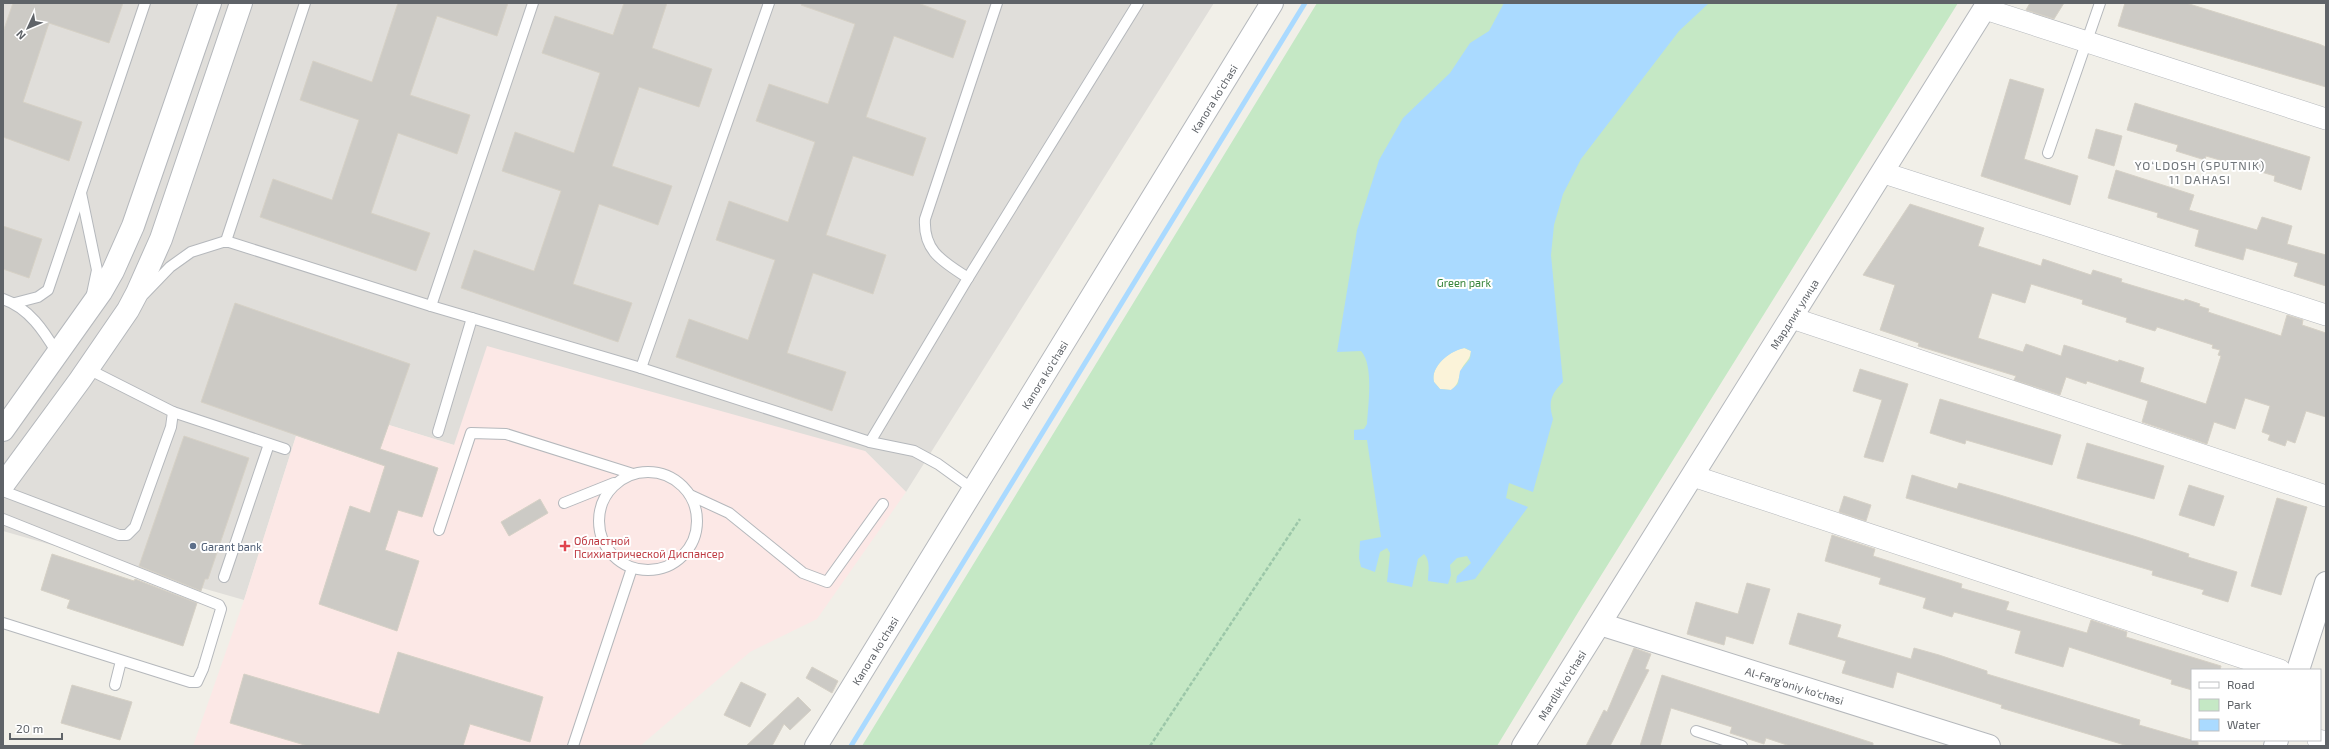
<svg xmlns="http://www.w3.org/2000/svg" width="2329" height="749" viewBox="0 0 2329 749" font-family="'Exo 2',sans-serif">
	<rect width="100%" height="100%" fill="#f1efe8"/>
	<polygon fill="#e0deda" points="3,3 1214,3 906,492 865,451 454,445 389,425 375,463 296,436 244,600 3,531"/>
	<polygon fill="#fce8e6" points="487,346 865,451 906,492 817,619 750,652 640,746 193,746 244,600 296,436 375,463 389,425 454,445"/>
	<polygon fill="#c5e8c5" points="1317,3 1958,3 1582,606 1497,746 862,746"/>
	<path fill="#fbf3d9" d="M1464,348l7,3c-1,9 -5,10 -9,17 -4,9 -2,16 -11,22l-11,-1 -6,-7c-4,-16 17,-32 30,-34z"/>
	<path fill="#aadaff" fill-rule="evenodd" d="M1504,3h205l-30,28 -98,128 -18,35 -9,31 -3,30 12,127c-12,12 -15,20 -10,37l-20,73 -24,-9 -3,15 22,9 -53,72 -19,4 1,-7 14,-13 -4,-7 -10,2 -7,7 1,10 -3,9 -20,-3c0,-9 3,-20 -4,-27l-6,5 -6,28 -25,-5 3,-29 -3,-5 -7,4 -5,20 -14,-5 -2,-9 1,-17 21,-4 -14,-97h-13v-10l10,-1 3,-5c1,-19 7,-59 -6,-73l-24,1 20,-122 22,-70 24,-42 47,-45 20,-30 19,-12zM1465,348l6,3 -1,8 -10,12 -2,13 -7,6 -11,-1 -6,-7c-4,-16 17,-32 31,-34z"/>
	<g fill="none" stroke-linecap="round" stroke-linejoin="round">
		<polyline stroke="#aadaff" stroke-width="5" points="851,746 1305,3"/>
	</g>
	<g fill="#cccac5" stroke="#d6d1c6" fill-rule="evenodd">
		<polygon points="13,3 123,3 109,43 49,23 23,102 82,122 69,161 3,137 3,32"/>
		<polygon points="398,3 508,3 497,36 437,16 410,95 470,115 457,154 398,133 371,213 430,233 416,271 260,217 273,179 332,200 359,120 300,100 313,61 372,82"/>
		<polygon points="624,3 667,3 652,48 712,69 699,107 639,87 612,166 672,186 658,225 599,204 573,284 632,303 618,342 461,288 474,250 534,271 561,191 502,171 515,132 574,153 600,73 542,53 555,16 613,35"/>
		<polygon points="802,3 918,3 966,21 953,58 894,36 866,117 926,138 913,176 853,156 826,235 886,255 873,294 813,273 787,353 846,372 832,411 676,357 689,319 748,340 775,260 716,240 729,201 788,222 815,142 756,121 769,84 828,104 855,24 801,5"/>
		<polygon points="2030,3 2064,3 2054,19 2026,10"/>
		<polygon points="2125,3 2186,3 2319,44 2326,47 2326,87 2118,26"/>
		<polygon points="2010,79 2044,89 2024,159 2078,176 2070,205 1981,176"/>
		<polygon points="2135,103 2310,157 2301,190 2274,181 2275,176 2206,156 2205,160 2176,151 2178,145 2127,130"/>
		<polygon points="2096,129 2122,136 2114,166 2088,158"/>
		<polygon points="2116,170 2194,195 2189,210 2257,230 2262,217 2292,226 2287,244 2326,255 2326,286 2294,276 2298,263 2246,248 2243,260 2195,246 2199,230 2157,217 2158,213 2108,198"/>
		<path d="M1910,204l74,24 -6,18 63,20 2,-7 48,16 2,-5 29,9 -1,3 63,19 1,-2 15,5 -1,2 10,3 -1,3 73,24 6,-21 16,5 -1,5 24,8v84l-20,-6 -11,32 -8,-3 -2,6 -17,-6 2,-5 -8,-3 8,-26 -25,-8 -10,31 -21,-7 -7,22 -65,-22 6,-21 -61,-20 -1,3 -20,-7 -6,18 -46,-15 2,-4 -98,-30 1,-3 -39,-13 15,-45 -32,-10zM2031,284l52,16 -1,4 45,14 -1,4 29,9 2,-4 56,18 -1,3 8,2 -2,5 3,1 -15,48 -66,-22 4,-14 -25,-8 -1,2 -54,-17 -3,11 -35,-12 -3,8 -45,-14 14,-45 33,10z"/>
		<polygon points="3,226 42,239 29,278 3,269"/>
		<polygon points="235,303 410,364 380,449 438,468 422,517 398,510 385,550 419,561 397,631 319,604 350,506 370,513 385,466 201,402"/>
		<polygon points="1860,369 1908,384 1883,462 1864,457 1882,400 1853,391"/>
		<polygon points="1940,399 2061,435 2052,465 1966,440 1965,444 1930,433"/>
		<polygon points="184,436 249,458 208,579 205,579 201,591 139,566"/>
		<polygon points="2087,443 2164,466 2154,499 2077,478"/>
		<polygon points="1912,475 1957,489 1959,483 2000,495 2137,537 2189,554 2188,557 2237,572 2228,602 2202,594 2204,590 2152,575 2153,571 1906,498"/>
		<polygon points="2189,485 2224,496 2214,526 2179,515"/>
		<polygon points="1844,496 1871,505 1866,521 1839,512"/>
		<polygon points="2277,498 2307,507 2281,595 2251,586"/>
		<polygon points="540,499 548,513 509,536 501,522"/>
		<polygon points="1832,535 1875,549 1873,556 1962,584 1961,588 2009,602 2006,610 2087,633 2091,620 2127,632 2126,637 2221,666 2220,670 2192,670 2192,690 2171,684 2172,680 2069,647 2063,667 2015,653 2021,631 1954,612 1952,617 1923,608 1926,598 1879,584 1881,578 1825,561"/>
		<polygon points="52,554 134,581 135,579 197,603 183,646 67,608 70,600 41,590"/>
		<polygon points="1747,583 1770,589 1753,644 1726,636 1724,645 1687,634 1696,602 1738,614"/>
		<polygon points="1798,613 1841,625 1837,637 1911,659 1914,648 1939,655 1987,671 1987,674 2140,720 2139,725 2198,742 2198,746 2128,746 2001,708 2002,705 1897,672 1893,688 1842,673 1846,661 1789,644"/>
		<polygon points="1634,648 1651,654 1645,669 1649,670 1610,746 1586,746 1604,710 1607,712"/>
		<polygon points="398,652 543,697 530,742 470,724 463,746 308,746 230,723 244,674 379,714"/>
		<polygon points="812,667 838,681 832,693 806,678"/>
		<polygon points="1662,675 1873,743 1873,746 1790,746 1766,738 1764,744 1730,733 1732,727 1671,708 1660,746 1640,746"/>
		<polygon points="741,682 766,694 750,727 724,715"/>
		<polygon points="72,685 132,702 120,740 61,723"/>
		<polygon points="798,697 811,710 790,730 784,724 772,746 746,746"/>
	</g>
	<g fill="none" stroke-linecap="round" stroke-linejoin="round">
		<g stroke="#b5b8bc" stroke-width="12">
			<g id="service">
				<polyline points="2048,153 2100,3"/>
				<polyline points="81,193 97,270 92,294"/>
				<polyline points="226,241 305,3"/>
				<polyline points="968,278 1138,3"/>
				<polyline points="144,294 170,267 191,252 226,241 431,306 641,368 870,442 914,451 938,464 974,490"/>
				<path d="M3,299c26,9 41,32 54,54"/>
				<polyline points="15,303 38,297 48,290 145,3"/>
				<polyline points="431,306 533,3"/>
				<polyline points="641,368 769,3"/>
				<polyline points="173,412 285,449"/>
				<polyline points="438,432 472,318"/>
				<path d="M870,442l98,-164c-24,-16 -45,-26 -43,-59l72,-216"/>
				<circle cx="648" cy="521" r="49"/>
				<polyline points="3,491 119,535 127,535 135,527 171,427 173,412 88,369"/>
				<polyline points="690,495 729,513 803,573 827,582 883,504"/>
				<polyline points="564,503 614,483"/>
				<polyline points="3,519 219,605 221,609 203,669 197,682 190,682 3,623"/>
				<polyline points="439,530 471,433 506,434 633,474"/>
				<polyline points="224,577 269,444"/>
				<polyline points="115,685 121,661"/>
				<polyline points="1696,731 1742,746"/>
				<polyline points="573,746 632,568"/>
			</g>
		</g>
		<g stroke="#b5b8bc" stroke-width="22">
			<g id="minor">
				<polyline points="1985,9 2326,119"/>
				<polyline points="1884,173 2326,315"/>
				<polyline points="1792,318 2326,496"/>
				<polyline points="1693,476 2280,670"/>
				<polyline points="2318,740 2326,742"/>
			</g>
		</g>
		<g stroke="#b5b8bc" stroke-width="24">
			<g id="tertiary">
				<polyline points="3,430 101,292 113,271 133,226 210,3"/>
				<polyline points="3,485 80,380 128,310 137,293 161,239 241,3"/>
				<path id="s1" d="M1600,624l389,122"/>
				<polyline points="2298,670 2326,583"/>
				<path id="s2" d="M816,746l456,-743"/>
				<path id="s3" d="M1523,746l465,-743"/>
				<polyline points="2275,746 2277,740"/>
			</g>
		</g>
		<polyline stroke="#9cc7a9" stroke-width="2.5" stroke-dasharray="4 2" stroke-linecap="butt" points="1150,746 1300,519"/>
		<use href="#service" stroke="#fff" stroke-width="10"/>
		<use href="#minor" stroke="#fff" stroke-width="21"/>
		<use href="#tertiary" stroke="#fff" stroke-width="22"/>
	</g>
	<circle fill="#5c6f8a" stroke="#fff" stroke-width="1.5" cx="193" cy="546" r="4"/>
	<path fill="#e0444e" stroke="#fff" stroke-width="1.5" d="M563 540h4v4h4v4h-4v4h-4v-4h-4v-4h4z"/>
	<g text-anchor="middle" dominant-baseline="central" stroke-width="4" stroke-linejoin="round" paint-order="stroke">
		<g font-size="11" fill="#5f6368" stroke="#fff">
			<text stroke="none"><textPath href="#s2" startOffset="760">Kanora ko'chasi</textPath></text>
			<text stroke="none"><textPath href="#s3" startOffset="510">Мардлик улица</textPath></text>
			<text stroke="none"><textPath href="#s2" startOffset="436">Kanora ko'chasi</textPath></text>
			<text stroke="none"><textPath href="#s2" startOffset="112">Kanora ko'chasi</textPath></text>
			<text stroke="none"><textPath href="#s3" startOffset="72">Mardlik ko‘chasi</textPath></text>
			<text stroke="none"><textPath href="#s1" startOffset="204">Al-Farg‘oniy ko‘chasi</textPath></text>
		</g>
		<g font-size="11" fill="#348238" stroke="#fff">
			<text x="1464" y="282">Green park</text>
		</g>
		<g font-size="11" fill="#be3a42" stroke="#fff" text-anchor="start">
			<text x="574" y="540">Областной<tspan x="574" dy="13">Психиатрической Диспансер</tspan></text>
		</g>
		<g font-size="11" fill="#4e5e75" stroke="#fff" text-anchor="start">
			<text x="201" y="546">Garant bank</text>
		</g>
		<g font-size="12" letter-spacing="1" fill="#70757a" stroke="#fff">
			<text x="2200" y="165">YO‘LDOSH (SPUTNIK)<tspan x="2200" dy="14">11 DAHASI</tspan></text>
		</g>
	</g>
	<rect width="2329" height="749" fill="none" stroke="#5f6368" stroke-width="8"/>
	<rect x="2191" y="669" width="130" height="72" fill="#ffffff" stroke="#bfc1c3"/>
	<rect x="2199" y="682" width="20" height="6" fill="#ffffff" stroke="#bfc1c3"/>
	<text x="2227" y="689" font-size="12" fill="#5f6368">Road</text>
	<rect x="2199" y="699" width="20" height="12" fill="#c5e8c5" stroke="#bfc1c3"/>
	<text x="2227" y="709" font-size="12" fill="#5f6368">Park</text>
	<rect x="2199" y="719" width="20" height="12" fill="#aadaff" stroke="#bfc1c3"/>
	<text x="2227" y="729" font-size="12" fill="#5f6368">Water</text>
	<g transform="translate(28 28) rotate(226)" stroke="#ffffff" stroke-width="3" paint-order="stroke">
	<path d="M0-3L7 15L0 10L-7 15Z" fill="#5f6368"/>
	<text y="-6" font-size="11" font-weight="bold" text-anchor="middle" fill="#5f6368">N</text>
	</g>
	<path d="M10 733v6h52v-6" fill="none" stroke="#5f6368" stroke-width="2"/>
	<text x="16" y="733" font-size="12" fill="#5f6368" stroke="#ffffff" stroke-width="3" paint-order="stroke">20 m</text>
</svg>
